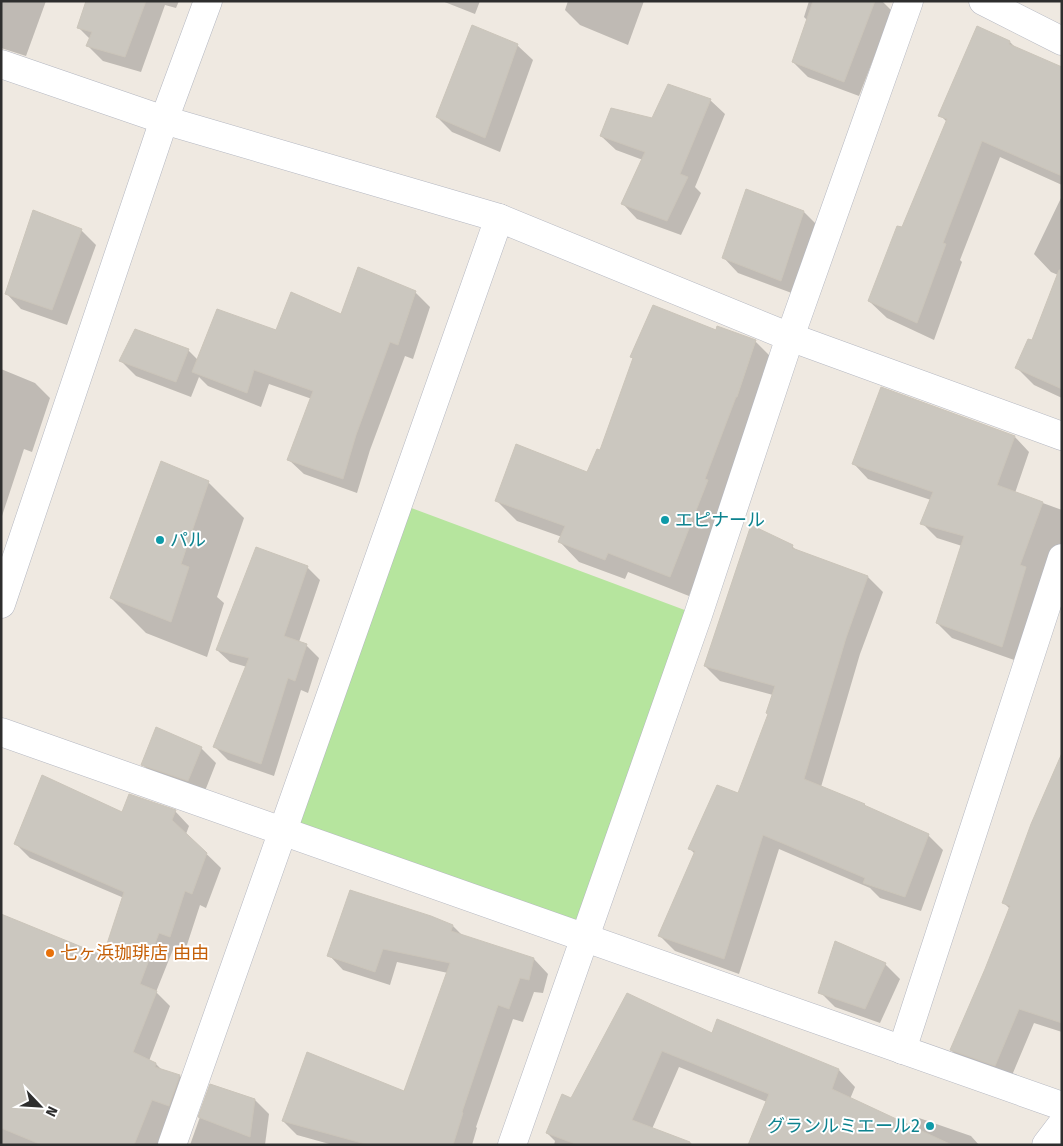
<svg xmlns="http://www.w3.org/2000/svg" width="1063" height="1146" viewBox="0 0 1063 1146" font-family="'Fira Sans','Noto Sans JP',sans-serif">
	<rect width="100%" height="100%" fill="#efe9e1"/>
	<polygon fill="#b6e59e" points="398,503 698,615 585,938 282,831"/>
	<g fill="#0003">
		<polygon points="1,1 46,1 26,56 1,48"/>
		<polygon points="87,1 179,1 176,8 165,5 141,72 103,61 88,46 90,39 78,27"/>
		<polygon points="442,1 480,1 475,14"/>
		<polygon points="568,1 644,1 628,45 580,25 565,10"/>
		<polygon points="809,1 882,1 892,11 859,96 808,77 793,62 808,21 804,17"/>
		<polygon points="1010,42 1016,48 1062,69 1062,185 1000,157 960,260 962,262 934,340 887,318 869,301 903,229 947,122 940,115"/>
		<polygon points="517,45 533,60 500,152 452,132 437,117"/>
		<polygon points="710,100 725,114 695,187 701,193 681,235 637,219 623,204 643,160 616,150 601,136"/>
		<polygon points="1062,196 1062,398 1034,385 1017,368 1033,342 1058,275 1051,272 1034,254"/>
		<polygon points="804,212 819,227 797,295 738,273 723,257"/>
		<polygon points="81,230 96,245 67,325 21,309 6,293"/>
		<polygon points="415,292 430,307 413,359 405,356 370,450 357,493 304,474 289,460 312,399 269,384 261,407 208,386 199,377 191,397 136,376 120,360 188,350 198,360 277,332 342,316"/>
		<polygon points="717,332 755,341 775,361 727,501 689,596 628,572 625,579 579,562 560,542 562,537 517,521 497,501 588,474 601,451 634,359 632,357"/>
		<polygon points="1,369 35,383 50,398 32,452 24,449 2,516"/>
		<polygon points="1015,437 1029,452 1015,493 1062,510 1062,568 1017,661 952,638 937,623 962,546 937,538 922,523 931,500 868,479 854,464"/>
		<polygon points="208,482 244,518 217,597 224,603 207,657 146,633 111,598"/>
		<polygon points="792,546 797,551 868,577 883,592 860,654 821,787 864,805 868,808 928,835 943,850 921,911 880,898 870,888 779,849 739,974 675,951 660,936 695,854 690,849 739,794 769,715 773,695 720,681 705,666"/>
		<polygon points="307,567 320,580 299,642 306,645 319,658 308,693 301,690 274,776 228,760 215,747 247,667 230,662 217,650"/>
		<polygon points="201,748 216,763 203,796 158,780 142,764"/>
		<polygon points="1062,759 1062,1032 1034,1023 1010,1080 966,1065 951,1050 987,970 1010,909 1004,903"/>
		<polygon points="175,811 189,826 186,834 221,868 206,908 200,905 185,951 174,947 156,992 170,1006 149,1061 156,1064 162,1070 180,1076 194,1090 175,1145 1,1145 1,915 99,956 106,952 124,898 30,858 15,843 123,814"/>
		<polygon points="453,926 463,936 534,959 548,974 543,993 534,992 523,1022 513,1019 476,1127 477,1128 472,1145 333,1145 297,1135 283,1121 404,1092 448,973 397,962 390,985 343,970 329,955"/>
		<polygon points="885,964 900,979 880,1023 835,1007 820,992"/>
		<polygon points="628,995 713,1035 718,1021 839,1070 855,1087 850,1099 916,1129 919,1118 971,1136 979,1145 749,1145 767,1102 679,1067 652,1129 695,1145 554,1145 555,1141 547,1133 572,1100"/>
		<polygon points="211,1086 255,1100 269,1114 265,1145 190,1145"/>
	</g>
	<g fill="#cbc7bf" stroke="#cbc5ba">
		<polygon points="86,1 146,1 125,57 86,46 92,32 77,28"/>
		<polygon points="813,1 875,1 844,82 792,62"/>
		<polygon points="472,25 518,44 485,138 436,117"/>
		<polygon points="977,26 1010,41 1009,44 1062,67 1062,176 982,141 943,243 946,244 917,323 868,301 897,226 902,227 947,119 938,116"/>
		<polygon points="668,84 711,99 680,174 688,177 667,221 621,204 645,152 600,136 611,108 652,118"/>
		<polygon points="746,189 804,211 781,281 722,258"/>
		<polygon points="33,210 82,229 52,310 5,294"/>
		<polygon points="358,267 416,291 398,345 390,342 356,435 343,479 287,460 313,391 254,370 247,393 192,372 217,309 276,330 291,292 341,314"/>
		<polygon points="1059,270 1062,270 1062,389 1015,368 1028,339 1032,340"/>
		<polygon points="653,305 716,330 717,326 756,340 737,397 736,397 705,479 708,480 670,577 608,553 605,560 558,542 565,526 495,501 516,444 587,472 597,449 600,450 633,358 630,357"/>
		<polygon points="135,329 189,349 176,382 119,361"/>
		<polygon points="881,387 1015,436 997,485 1043,502 1020,565 1026,567 1002,647 936,623 964,536 920,524 933,492 852,464"/>
		<polygon points="161,461 209,481 181,564 189,567 171,622 110,598"/>
		<polygon points="751,525 793,545 792,548 868,576 846,638 804,779 865,804 864,805 929,834 905,897 863,883 865,878 763,835 724,959 658,936 695,851 688,849 717,785 738,793 768,714 766,713 775,686 704,666"/>
		<polygon points="256,547 308,566 284,636 307,644 295,681 288,678 261,764 213,747 249,658 216,650"/>
		<polygon points="156,727 202,747 188,781 141,765"/>
		<polygon points="1062,753 1062,1023 1019,1009 995,1066 950,1050 985,969 1010,906 1002,903 1031,824"/>
		<polygon points="42,775 122,812 129,794 176,810 172,820 207,853 192,894 185,891 170,937 159,933 140,984 157,991 133,1052 156,1063 155,1067 180,1075 169,1106 152,1100 134,1145 42,1145 1,1128 1,914 99,954 101,948 105,950 124,892 14,844"/>
		<polygon points="350,890 431,916 453,925 451,931 534,958 529,980 520,978 509,1009 498,1005 462,1112 463,1113 453,1145 369,1145 282,1121 307,1052 404,1091 450,963 383,949 375,972 327,956"/>
		<polygon points="835,941 886,963 865,1009 818,993"/>
		<polygon points="627,993 712,1033 717,1019 839,1069 832,1089 952,1145 748,1145 769,1094 662,1051 632,1120 690,1142 690,1145 578,1145 546,1133 562,1094 571,1098"/>
		<polygon points="210,1084 255,1099 250,1137 198,1117"/>
	</g>
	<g fill="none" stroke-linecap="round" stroke-linejoin="round">
		<g stroke="#b4b7c1" stroke-width="29">
			<g id="minor">
				<polyline points="983,1 1062,41"/>
				<polyline points="1,64 164,120 499,218 790,337 1062,436"/>
				<polyline points="1,604 164,120 208,1"/>
				<polyline points="1,732 1062,1106"/>
				<polyline points="902,1050 1062,558"/>
				<polyline points="172,1145 499,218"/>
				<polyline points="512,1145 698,615 790,337 909,1"/>
				<polyline points="1046,1145 1062,1124"/>
			</g>
		</g>
		<use href="#minor" stroke="#fff" stroke-width="28"/>
	</g>
	<g fill="#0f9aa8" stroke="#fff" stroke-width="2">
		<circle cx="665" cy="520" r="5"/>
		<circle cx="160" cy="540" r="5"/>
		<circle cx="930" cy="1126" r="5"/>
	</g>
	<circle fill="#e8710a" stroke="#fff" stroke-width="2" cx="50" cy="953" r="5"/>
	<g text-anchor="middle" dominant-baseline="central" stroke-width="4" stroke-linejoin="round" paint-order="stroke">
		<g font-size="18" fill="#0d838f" stroke="#fff" text-anchor="start">
			<text x="675" y="520">エピナール</text>
			<text x="170" y="540">パル</text>
			<text x="920" y="1126" text-anchor="end">グランルミエール2</text>
		</g>
		<g font-size="18" fill="#c56008" stroke="#fff" text-anchor="start">
			<text x="60" y="953">七ヶ浜珈琲店 由由</text>
		</g>
	</g>
	<rect width="1063" height="1146" fill="none" stroke="#2e2e2e" stroke-width="5"/>
	<g transform="translate(40 1106) rotate(115)" stroke="#ffffff" stroke-width="4" paint-order="stroke">
	<path d="M0-4L9 19L0 12L-9 19Z" fill="#2e2e2e"/>
	<text y="-8" font-size="14" font-weight="bold" text-anchor="middle" fill="#2e2e2e">N</text>
	</g>
</svg>
